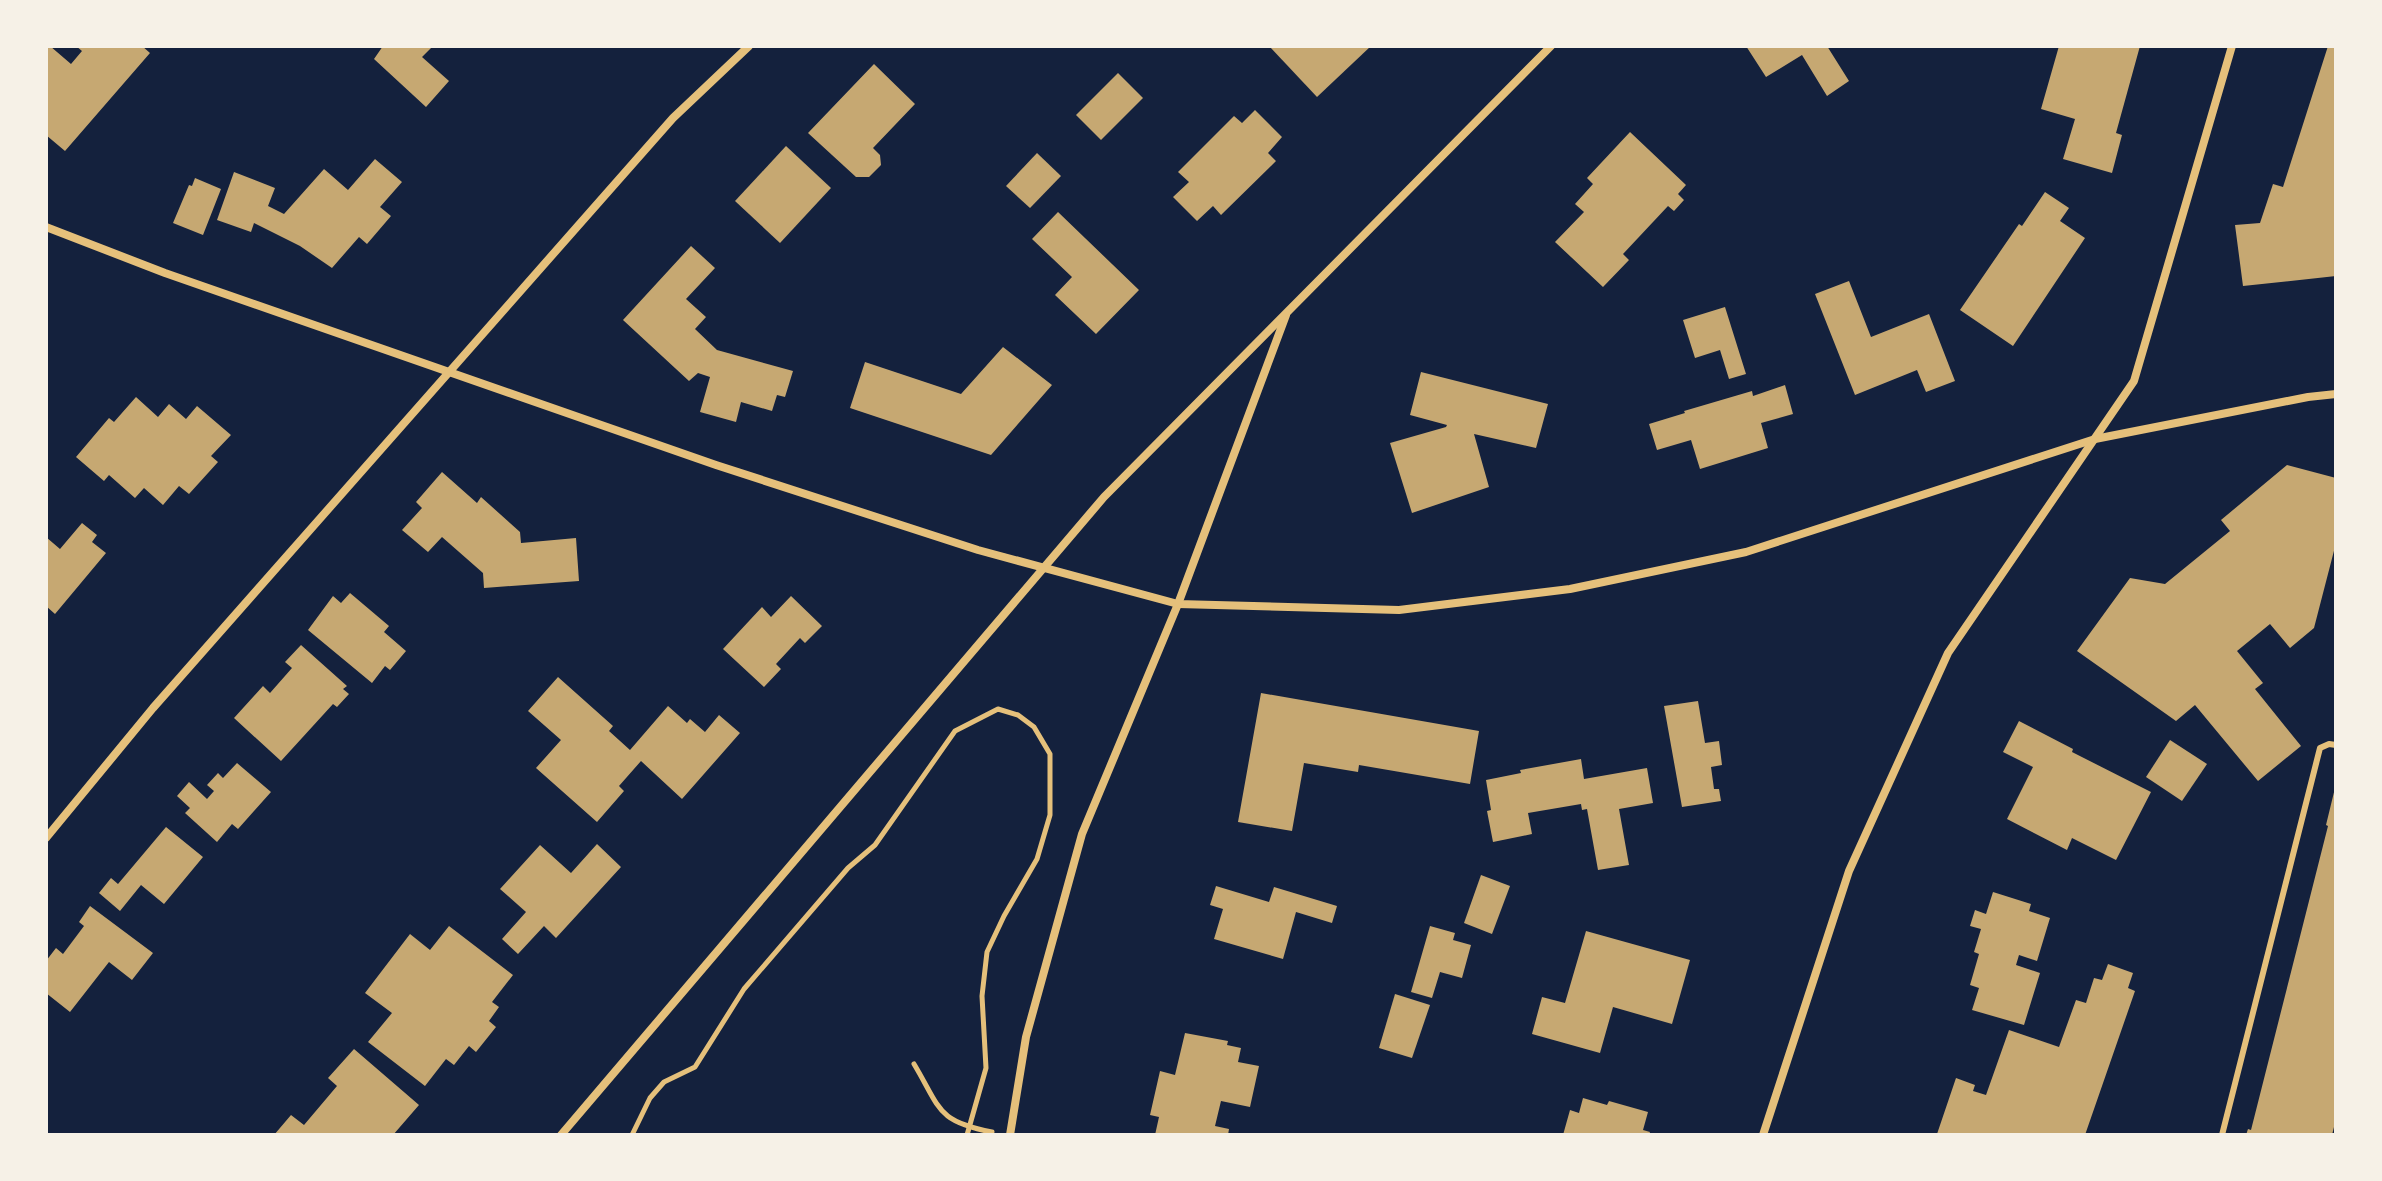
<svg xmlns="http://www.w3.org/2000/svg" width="2382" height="1181" viewBox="0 0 2382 1181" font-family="'DejaVu Sans',sans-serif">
	<rect width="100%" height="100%" fill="#14213d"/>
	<g fill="#c6a872">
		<polygon points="46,46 50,46 71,64 82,51 76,46 142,46 150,53 65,151 46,135"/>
		<polygon points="383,46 433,46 422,57 449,81 426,107 374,59"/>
		<polygon points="1269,46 1371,46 1317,97"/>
		<polygon points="1746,46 1827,46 1849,81 1827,96 1802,55 1766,77"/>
		<polygon points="2059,46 2140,46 2116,133 2122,135 2112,173 2063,159 2075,119 2041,109"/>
		<polygon points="2328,46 2336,46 2336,276 2243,286 2235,225 2260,223 2273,184 2283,187"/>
		<polygon points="874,64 915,104 873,148 880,155 881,165 869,177 856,177 808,133"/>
		<polygon points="1118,73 1143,98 1101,140 1076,115"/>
		<polygon points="1255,110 1282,137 1268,153 1276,161 1221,215 1213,206 1197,221 1173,197 1189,182 1178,172 1234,116 1242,123"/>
		<polygon points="1630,132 1686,185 1678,194 1684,200 1674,211 1668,206 1623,254 1629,260 1603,287 1555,242 1584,212 1575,204 1593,184 1587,178"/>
		<polygon points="786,146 831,188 780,243 735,201"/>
		<polygon points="1037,153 1061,176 1030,208 1006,186"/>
		<polygon points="375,159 402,182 380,207 391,216 367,244 359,237 332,268 300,246 254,223 251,232 217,220 234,172 275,188 268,206 284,214 324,169 348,190"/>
		<polygon points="195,178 221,189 203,235 173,223 189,185 192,186"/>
		<polygon points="2045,192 2069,208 2060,221 2085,238 2013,346 1960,310 2019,224 2022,226"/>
		<polygon points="1058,212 1139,290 1096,334 1055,295 1072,277 1032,239"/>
		<polygon points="691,246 715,268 686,299 706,317 695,329 717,350 793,371 785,397 777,395 772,411 741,402 736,422 700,412 710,377 698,373 689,381 623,320"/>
		<polygon points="1849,281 1871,337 1929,314 1955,381 1926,392 1917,370 1855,395 1815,294"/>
		<polygon points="1725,307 1746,374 1729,379 1720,350 1695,358 1683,320"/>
		<polygon points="1003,347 1052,385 991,455 850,408 865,362 961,394"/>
		<polygon points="1421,372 1548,404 1536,448 1474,434 1489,487 1412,513 1390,443 1446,427 1447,425 1410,415"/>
		<polygon points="1785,385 1793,414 1761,423 1768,448 1700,469 1691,440 1657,450 1649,424 1685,413 1684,411 1752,391 1753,396"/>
		<polygon points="136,397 158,417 169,404 186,419 197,406 231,435 211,456 218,462 189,494 179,486 163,505 144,488 135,498 109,475 104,481 76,457 109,418 114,422"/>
		<polygon points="2287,465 2336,478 2336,543 2314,628 2290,648 2270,624 2237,651 2263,683 2255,689 2301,746 2258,781 2195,705 2176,721 2077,651 2130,578 2165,584 2230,531 2221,520"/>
		<polygon points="442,472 477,503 481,497 520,532 521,543 576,538 579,581 484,588 483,573 442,537 428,552 402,530 422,508 416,502"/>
		<polygon points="82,523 97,535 92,542 106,553 55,614 46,606 46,537 60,549"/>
		<polygon points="350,593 389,626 384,632 406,651 390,670 385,666 372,683 308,630 333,596 341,603"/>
		<polygon points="791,596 822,626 805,643 800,638 776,664 781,669 764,687 723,649 762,607 771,617"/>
		<polygon points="301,645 347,686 343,689 349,694 337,707 333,704 281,761 234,718 263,686 270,693 292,668 285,662"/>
		<polygon points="558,677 613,726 609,731 630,750 668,706 687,723 690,719 705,732 719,715 740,733 682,799 641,761 619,786 624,791 597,822 536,768 561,740 528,711"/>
		<polygon points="1261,693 1479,731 1470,784 1359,765 1358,772 1304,763 1292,831 1238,822"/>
		<polygon points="1698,701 1705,743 1719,741 1722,765 1711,767 1714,789 1719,789 1721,801 1682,807 1664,706"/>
		<polygon points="2019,721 2073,749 2072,752 2151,792 2116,860 2072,838 2067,850 2007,819 2033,767 2003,752"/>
		<polygon points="2170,740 2207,764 2182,801 2146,777"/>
		<polygon points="1581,759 1584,779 1647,768 1653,803 1619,809 1629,865 1598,870 1587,809 1582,810 1581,804 1528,813 1532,834 1493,842 1487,811 1491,810 1486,780 1521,773 1520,770"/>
		<polygon points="237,763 271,792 238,829 232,824 217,842 185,813 190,808 177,796 189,782 207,799 214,791 207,785 218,773 223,778"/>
		<polygon points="2335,788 2336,1119 2332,1135 2246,1135 2248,1129 2251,1130 2328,826 2326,825"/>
		<polygon points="166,827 203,857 164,904 141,885 120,911 99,893 111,878 118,884"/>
		<polygon points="597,844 621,867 556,938 544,926 518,954 502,939 526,912 500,889 540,845 571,873"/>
		<polygon points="1481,875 1510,886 1492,934 1464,923"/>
		<polygon points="1216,886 1269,902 1274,887 1337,906 1332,923 1296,912 1283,959 1214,939 1223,909 1210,905"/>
		<polygon points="1993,892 2031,904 2029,911 2050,918 2037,961 2019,955 2016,965 2040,973 2024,1025 1972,1010 1979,988 1970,985 1979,954 1974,952 1981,929 1970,926 1975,910 1986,914"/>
		<polygon points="90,906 153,953 132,980 109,962 70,1012 46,993 46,961 56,948 63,954 84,926 79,922"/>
		<polygon points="449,926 513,975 492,1002 499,1007 489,1021 496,1027 476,1052 469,1046 454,1065 446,1059 425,1086 368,1042 392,1013 365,993 410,934 430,950"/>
		<polygon points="1430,926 1455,933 1453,940 1471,945 1462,978 1440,972 1432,998 1411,992"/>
		<polygon points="1586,931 1690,960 1672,1024 1613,1007 1600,1053 1532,1034 1542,997 1565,1003"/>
		<polygon points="2108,964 2133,973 2128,988 2135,991 2085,1135 1937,1134 1956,1078 1975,1085 1973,1091 1986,1095 2009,1030 2059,1047 2076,1000 2086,1003 2094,978 2102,980"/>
		<polygon points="1395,994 1430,1005 1412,1058 1379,1048"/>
		<polygon points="1185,1033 1228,1041 1227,1045 1241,1048 1238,1062 1259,1066 1250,1107 1221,1101 1215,1126 1229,1129 1228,1135 1155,1135 1159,1117 1150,1115 1160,1071 1175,1075"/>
		<polygon points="354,1049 419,1105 393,1135 274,1135 291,1115 304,1125 337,1086 328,1078"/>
		<polygon points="1583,1098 1607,1105 1609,1101 1648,1112 1643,1130 1650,1132 1649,1135 1563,1135 1570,1110 1579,1113"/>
	</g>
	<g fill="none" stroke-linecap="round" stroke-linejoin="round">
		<g stroke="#e5c07b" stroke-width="5">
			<path d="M914,1064c27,45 22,57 78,68"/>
			<polyline points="632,1135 650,1098 664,1082 695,1067 744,989 848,868 875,845 955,731 998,709 1018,715 1034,727 1050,754 1050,815 1037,859 1004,916 987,952 982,996 986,1068 967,1135"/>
		</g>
		<polyline stroke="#e5c07b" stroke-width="6" points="2222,1135 2320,748 2329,744 2336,745"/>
		<g stroke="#e5c07b" stroke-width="8">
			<polyline points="46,227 165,273 716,465 978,550 1178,604 1399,610 1570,589 1746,552 2095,439 2308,397 2336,394"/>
			<polyline points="46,838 153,708 673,118 749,46"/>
			<polyline points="561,1135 1104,497 1551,46"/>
			<polyline points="1010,1135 1026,1037 1082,834 1178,604 1286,315"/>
			<polyline points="1763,1135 1849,871 1948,653 2134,381 2232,46"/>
		</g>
	</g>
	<rect width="2382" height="1181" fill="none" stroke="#f6f1e7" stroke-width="96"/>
</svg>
